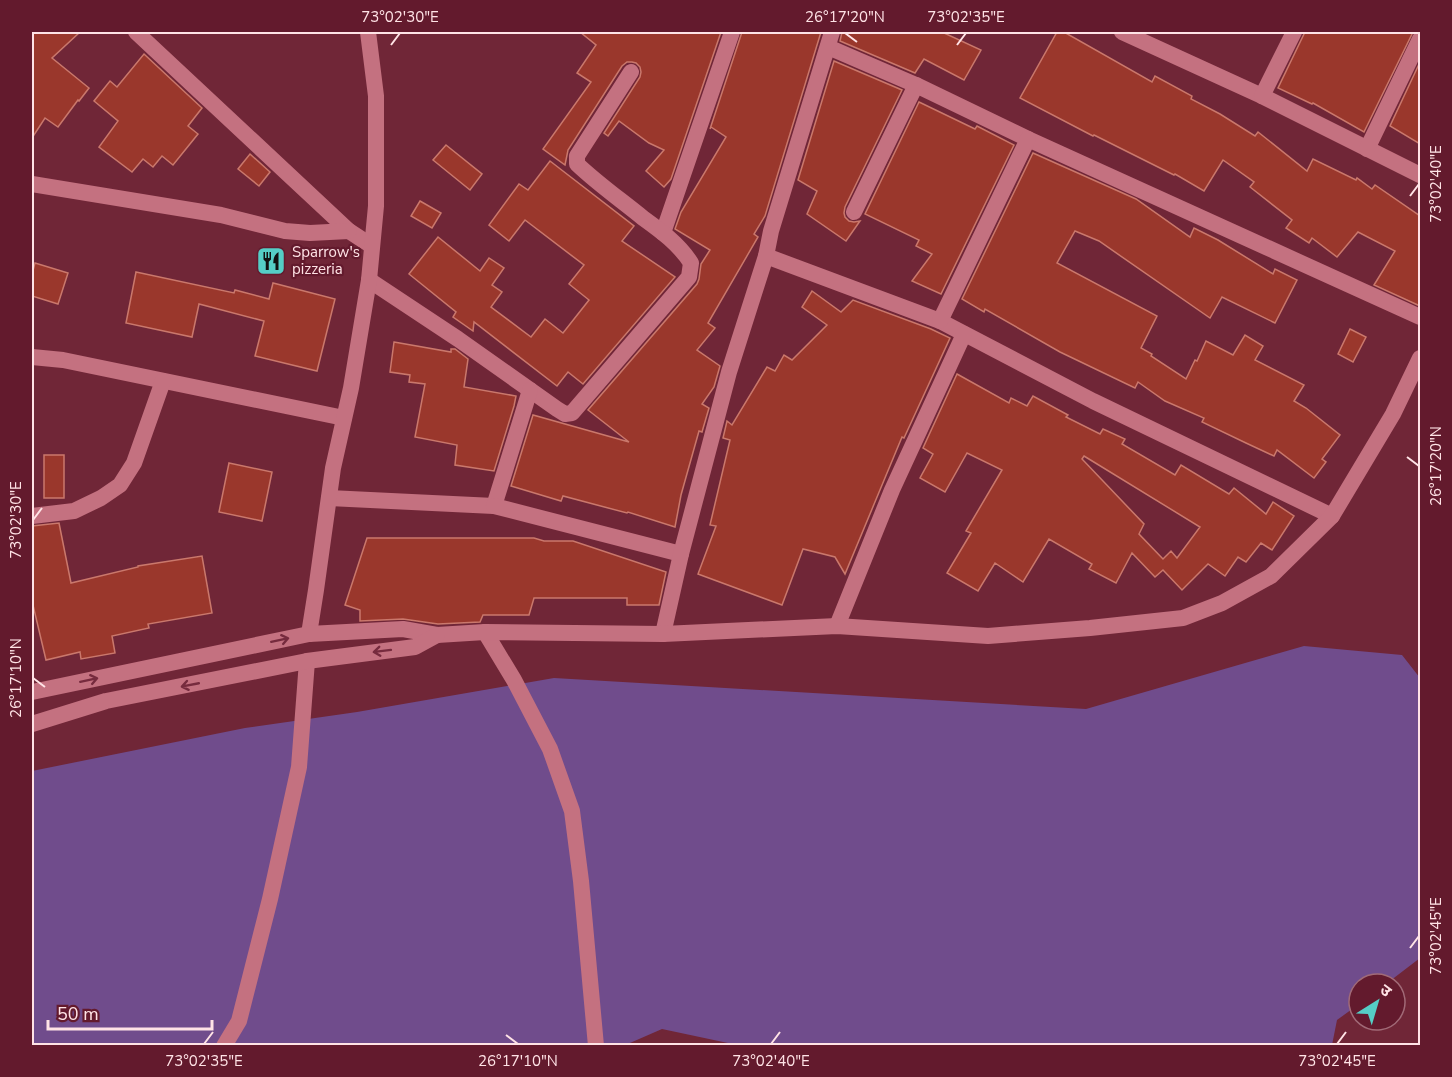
<svg xmlns="http://www.w3.org/2000/svg" width="1452" height="1077" viewBox="0 0 1452 1077" font-family="'Nunito Sans','Noto Sans Devanagari',sans-serif">
	<rect width="100%" height="100%" fill="#702637"/>
	<polygon fill="#704c8c" points="1304,646 1402,655 1420,678 1420,958 1386,984 1359,984 1359,1004 1337,1020 1332,1045 742,1046 662,1029 623,1046 32,1045 32,771 245,728 357,712 554,678 1086,709"/>
	<g fill="#9a372c" stroke="#ca786c" stroke-width="1.5" fill-rule="evenodd">
		<polygon points="32,32 80,32 52,58 89,88 79,101 78,100 58,127 45,118 32,138"/>
		<polygon points="580,32 721,32 671,179 664,187 646,171 664,150 649,143 619,121 608,136 604,133 640,77 641,72 640,67 636,63 632,62 627,62 622,66 568,150 565,165 543,149 591,82 577,73 596,45"/>
		<polygon points="742,32 821,32 765,216 754,234 758,237 708,323 715,328 697,350 720,366 714,387 702,404 709,408 702,432 699,431 681,495 675,527 628,512 627,513 563,496 561,501 511,486 533,415 629,442 588,410 697,284 699,279 701,264 710,250 675,229 681,212 726,137 711,127 710,129"/>
		<polygon points="842,32 942,32 981,50 964,80 924,59 915,73 840,41"/>
		<polygon points="1057,32 1064,32 1152,82 1155,76 1192,96 1191,99 1220,114 1255,136 1258,132 1307,171 1313,159 1356,180 1357,178 1372,189 1375,185 1420,216 1420,306 1374,285 1395,251 1358,232 1337,257 1312,238 1309,243 1286,228 1292,220 1250,187 1254,182 1223,160 1204,191 1175,174 1174,175 1094,135 1093,136 1020,98"/>
		<polygon points="1305,32 1413,32 1364,132 1313,103 1312,104 1278,88"/>
		<polygon points="144,54 202,108 188,126 198,134 173,165 162,156 153,167 143,159 132,172 99,147 118,121 94,101 110,81 117,87"/>
		<polygon points="834,61 902,90 845,207 844,213 845,217 849,221 854,222 860,221 846,241 807,214 817,191 798,180"/>
		<polygon points="1420,62 1420,144 1390,126"/>
		<polygon points="919,102 975,129 977,126 1014,145 941,294 912,281 932,254 916,246 919,240 865,214"/>
		<polygon points="446,145 482,174 470,190 433,160"/>
		<polygon points="1033,153 1136,199 1190,237 1194,228 1218,240 1273,274 1275,269 1297,280 1275,323 1222,297 1210,318 1099,241 1075,231 1057,263 1157,316 1141,348 1152,354 1151,356 1186,379 1195,360 1197,361 1206,341 1233,355 1245,335 1263,346 1255,360 1304,385 1294,401 1306,408 1340,435 1322,459 1326,462 1314,478 1277,450 1274,456 1246,443 1202,422 1204,418 1165,401 1138,382 1135,388 1060,352 985,309 984,312 962,299"/>
		<polygon points="250,154 270,172 259,186 238,169"/>
		<polygon points="550,161 634,226 622,241 675,277 583,384 568,372 557,386 474,322 473,331 453,317 456,312 409,274 438,237 480,271 489,258 504,268 492,285 502,292 491,307 531,337 545,319 563,333 589,300 569,284 584,265 525,220 509,241 489,225 519,184 528,190"/>
		<polygon points="420,201 441,213 432,228 411,216"/>
		<polygon points="35,263 68,273 58,304 32,296 32,274"/>
		<polygon points="136,272 234,293 235,290 269,299 273,283 335,299 317,371 255,356 264,321 199,304 192,337 126,323"/>
		<polygon points="812,291 841,312 853,300 931,329 950,338 904,438 902,437 845,574 835,557 803,549 782,605 698,574 716,526 710,525 730,440 723,438 727,421 732,425 767,367 775,371 784,355 792,360 827,325 802,307"/>
		<polygon points="1350,329 1366,337 1353,362 1338,354"/>
		<polygon points="394,342 451,352 451,349 455,349 468,359 464,387 516,396 514,406 494,471 455,465 457,445 415,437 425,384 409,382 410,375 390,372"/>
		<path d="M957,374l52,29 2,-5 16,8 6,-10 35,19 -2,2 34,17 3,-5 22,10 -3,5 53,31 6,-10 48,29 5,-6 32,26 7,-12 21,14 -22,34 -11,-7 -15,19 -8,-5 -13,19 -17,-12 -26,26 -19,-20 -8,7 -23,-24 -16,30 -27,-14 3,-5 -43,-25 -26,43 -28,-19 -17,28 -31,-18 24,-40 -5,-2 36,-61 -35,-17 -22,39 -25,-14 13,-24 -10,-6zM1084,456l116,71 -23,31 -6,-7 -8,8 -24,-25 5,-10 -62,-65z"/>
		<rect x="44" y="455" width="20" height="43"/>
		<polygon points="229,463 272,472 262,521 219,512"/>
		<polygon points="59,523 71,583 138,567 138,566 202,556 212,613 148,624 149,628 112,636 115,653 81,659 80,652 46,660 32,601 32,526"/>
		<polygon points="367,538 534,538 544,541 573,541 666,572 659,605 627,605 627,598 534,598 529,615 483,615 480,622 438,624 403,619 360,621 360,610 345,605"/>
	</g>
	<g fill="none" stroke-linecap="round" stroke-linejoin="round">
		<g stroke="#c47180" stroke-width="16">
			<polyline points="136,32 349,231 372,246"/>
			<polyline points="1122,32 1262,96 1420,175"/>
			<polyline points="828,47 916,85 1028,139 1420,317"/>
			<polyline points="1262,96 1294,32"/>
			<polyline points="1367,149 1420,39"/>
			<polyline points="32,184 221,215 285,231 310,233 349,231"/>
			<polyline points="854,212 916,85"/>
			<polyline points="663,233 732,32"/>
			<polyline points="766,256 940,321 1093,401 1332,516"/>
			<path d="M369,280l89,59 99,70 8,5 7,-1 117,-136 2,-14c-12,-19 -30,-32 -48,-45 -22,-18 -45,-34 -66,-54v-8l54,-84"/>
			<polyline points="940,321 1028,139"/>
			<polyline points="32,357 63,360 344,418"/>
			<polyline points="329,498 494,506 530,390"/>
			<polyline points="494,506 681,554"/>
			<polyline points="32,516 74,511 101,498 120,485 134,463 163,381"/>
			<polyline points="837,626 892,490 964,334"/>
			<polyline points="309,634 316,590 333,468 351,388 369,280 376,206 376,96 368,32"/>
			<polyline points="663,634 681,554 729,372 766,256 771,231 832,32"/>
			<polyline points="224,1046 239,1021 270,899 299,767 307,661"/>
		</g>
		<g stroke="#c47180" stroke-width="16">
			<polyline points="485,632 514,680 550,749 572,811 581,881 596,1046"/>
			<polyline points="32,692 309,634 403,629 437,635 485,632 663,634 837,626 988,636 1090,628 1183,618 1222,603 1271,576 1332,516 1393,414 1420,358"/>
			<polyline points="32,724 106,701 307,661 415,647 437,635"/>
		</g>
	</g>
	<defs><path id="oneway-shaft" d="M-6 0H5M1.5-3L5.5 0L1.5 3" fill="none" stroke-width="1.6" stroke-linecap="round" stroke-linejoin="round" transform="scale(1.5)"/></defs>
	<g stroke="#762b3e">
		<use href="#oneway-shaft" transform="translate(280 640) rotate(-12)"/>
		<use href="#oneway-shaft" transform="translate(382 651) rotate(173)"/>
		<use href="#oneway-shaft" transform="translate(89 680) rotate(-12)"/>
		<use href="#oneway-shaft" transform="translate(190 685) rotate(169)"/>
	</g>
	<path fill="none" stroke="#ffe3e6" stroke-width="2" d="M845,33l12,9M391,45l9,-12M957,45l9,-12M1410,196l9,-12M1407,457l12,9M33,520l9,-12M33,678l12,9M1410,948l9,-12M506,1035l12,9M204,1044l9,-12M771,1044l9,-12M1337,1044l9,-12"/>
	<defs>
		<g id="restaurant-square" transform="scale(1.5)"><rect x="-9" y="-9" width="18" height="18" rx="4" fill="#55cec6" stroke="#631a2d"/><path d="M-5-6h1v4h1v-4h1v4h1v-4h1v5L-1.5 .5V6h-2V.5L-5-1ZM5-6V6H3V1.5H1.5Q1.5-4 5-6Z" fill="#111"/></g>
	</defs>
	<g fill-rule="evenodd">
		<use href="#restaurant-square" x="271" y="261"/>
	</g>
	<g text-anchor="middle" dominant-baseline="central" stroke-width="4.5" stroke-linejoin="round" paint-order="stroke">
		<g font-size="15" fill="#ffe3e6" stroke="#631a2d" text-anchor="start">
			<text x="292" y="252">Sparrow's<tspan x="292" dy="17">pizzeria</tspan></text>
		</g>
	</g>
	<rect width="1452" height="1077" fill="none" stroke="#631a2d" stroke-width="66"/>
	<g transform="translate(1377 1002) rotate(37)"><circle r="28" fill="#631a2d" stroke="#a16a77" stroke-width="1.5"/>
	<path d="M0-4.5L10 22L0 15L-10 22Z" fill="#55cec6"/>
	<text y="-9" font-size="16" font-weight="bold" text-anchor="middle" fill="#ffe3e6">उ</text>
	</g>
	<path d="M48 1020v9h164v-9" fill="none" stroke="#ffe3e6" stroke-width="3"/>
	<text x="57" y="1020" font-size="18" fill="#ffe3e6" stroke="#631a2d" stroke-width="4.5" paint-order="stroke">50 m</text>
	<rect x="33" y="33" width="1386" height="1011" fill="none" stroke="#ffe3e6" stroke-width="2"/>
	<g font-size="15" text-anchor="middle" fill="#ffe3e6">
		<text x="400" y="22">73°02'30"E</text>
		<text x="845" y="22">26°17'20"N</text>
		<text x="966" y="22">73°02'35"E</text>
		<text transform="translate(1436 184) rotate(-90)" y="5">73°02'40"E</text>
		<text transform="translate(1436 466) rotate(-90)" y="5">26°17'20"N</text>
		<text transform="translate(16 520) rotate(-90)" y="5">73°02'30"E</text>
		<text transform="translate(16 678) rotate(-90)" y="5">26°17'10"N</text>
		<text transform="translate(1436 936) rotate(-90)" y="5">73°02'45"E</text>
		<text x="204" y="1066">73°02'35"E</text>
		<text x="518" y="1066">26°17'10"N</text>
		<text x="771" y="1066">73°02'40"E</text>
		<text x="1337" y="1066">73°02'45"E</text>
	</g>
</svg>
